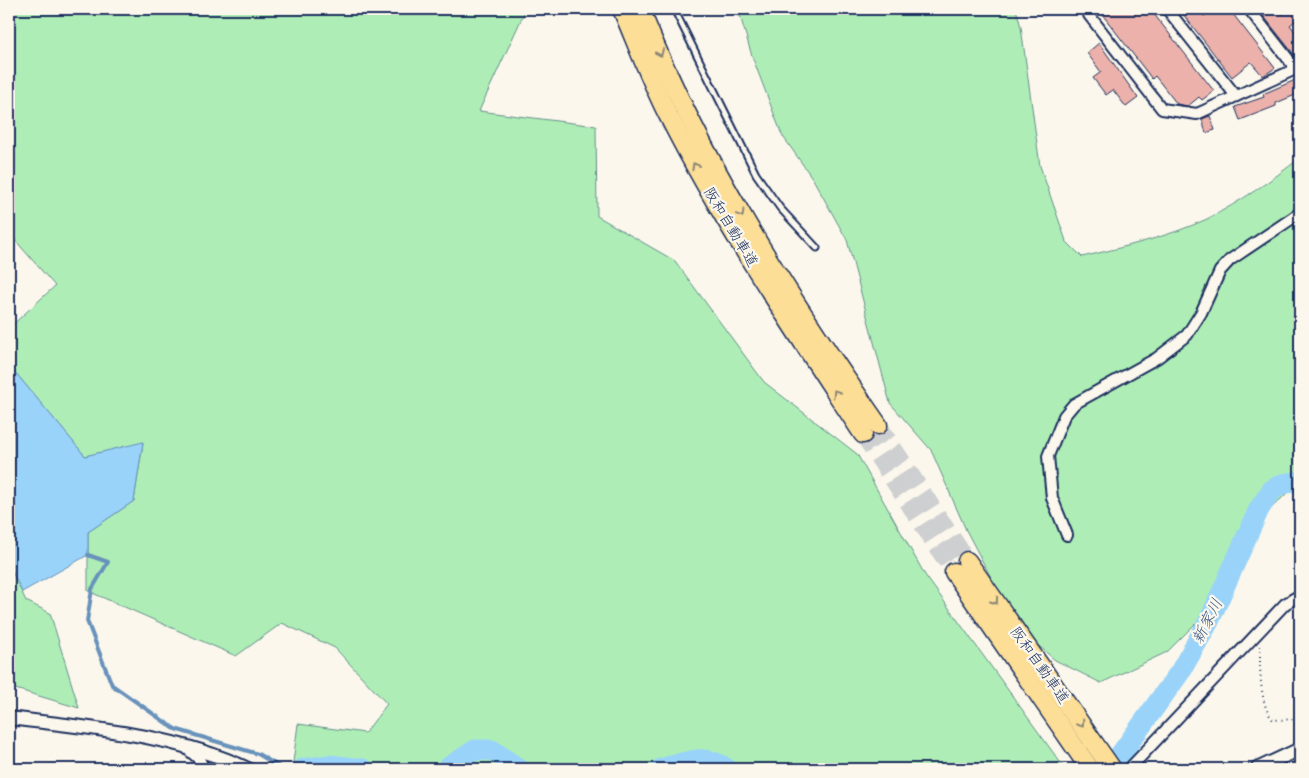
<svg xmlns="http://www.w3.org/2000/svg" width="1309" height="778" viewBox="0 0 1309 778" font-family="'Shantell Sans','Klee One',sans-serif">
	<rect width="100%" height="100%" fill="#fbf7ec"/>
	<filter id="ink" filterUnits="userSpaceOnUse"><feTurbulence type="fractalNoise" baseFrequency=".02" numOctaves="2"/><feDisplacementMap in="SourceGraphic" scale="10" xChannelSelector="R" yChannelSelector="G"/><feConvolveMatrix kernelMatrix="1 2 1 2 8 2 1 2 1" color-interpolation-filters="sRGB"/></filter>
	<g filter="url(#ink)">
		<g fill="#aeeeb6" stroke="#648e8a">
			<polygon points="9,9 526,9 479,111 596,126 597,216 675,261 764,382 857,454 925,575 1065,769 306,769 293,762 298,724 365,733 387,704 335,648 282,623 236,656 88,591 88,532 134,501 143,443 85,456 9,365 9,328 55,286 9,233"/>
			<path d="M738,9h278l5,18 19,139 26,75 16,16c42,-10 86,-20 125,-38 33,-17 65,-39 93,-61v323l-50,47 -21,62 -62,62 -66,31 -46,-23 -38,-33 -51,-97 -35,-80 -41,-47 -43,-163 -34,-61 -31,-44 -30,-79z"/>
			<polygon points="9,565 26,601 50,613 79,708 9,687"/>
		</g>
		<polygon fill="#99d3f9" stroke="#6791bb" points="9,365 85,456 143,442 134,501 88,532 88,555 22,592 9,565"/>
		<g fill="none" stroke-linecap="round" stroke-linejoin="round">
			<polyline stroke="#6791bb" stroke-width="4" points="88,555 108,562 92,589 87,621 112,685 175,729 258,754 283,769"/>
			<g stroke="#99d3f9" stroke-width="21">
				<polyline points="303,769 329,765 363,769"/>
				<polyline points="446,769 475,750 492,750 519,769"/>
				<path d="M661,769c26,-7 43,-17 66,0"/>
				<polyline points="1110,769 1180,672 1209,621 1259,509 1272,490 1282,484 1300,481"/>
			</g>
		</g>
		<g fill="#ecb1aa" stroke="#1b2f5e">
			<polygon points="1098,9 1150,9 1214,91 1202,100 1199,97 1188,106 1177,104 1155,76 1152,79"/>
			<polygon points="1179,9 1198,9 1204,16 1214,9 1229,9 1275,68 1263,76 1251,62 1232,77"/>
			<polygon points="1258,9 1277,9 1282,15 1289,9 1300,9 1300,17 1290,25 1300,38 1300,60 1296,57"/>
			<polygon points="1099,43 1138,98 1126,107 1113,90 1106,95 1093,78 1101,72 1087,53"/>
			<polygon points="1300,78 1300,93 1276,103 1276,106 1240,120 1235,107 1264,97 1263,94"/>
			<polygon points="1210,116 1215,130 1206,133 1202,119"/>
		</g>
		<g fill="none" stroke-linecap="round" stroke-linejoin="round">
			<g stroke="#cecfd0" stroke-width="18" stroke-dasharray="18 9" stroke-linecap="butt">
				<polyline points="878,425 967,561"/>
				<polyline points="863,434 954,572"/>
			</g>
			<g stroke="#1b2f5e" stroke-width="9">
				<polyline id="service" points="674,9 756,174 780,208 817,248"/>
			</g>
			<g stroke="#1b2f5e" stroke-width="14">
				<g id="minor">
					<polyline points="1090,9 1089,15 1162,109 1197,114 1300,67"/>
					<polyline points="1167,9 1236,96"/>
					<polyline points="1249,9 1296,69"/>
					<polyline points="1067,535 1052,498 1048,456 1064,416 1074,404 1157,358 1187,335 1201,313 1220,271 1230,260 1300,213"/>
					<polyline points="185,747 199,759 204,769"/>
					<polyline points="1129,769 1285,604 1300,595"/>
				</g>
			</g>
			<g stroke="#1b2f5e" stroke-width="16">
				<g id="tertiary">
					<path d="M9,718c81,10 164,16 239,51"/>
					<polyline points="1257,769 1300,749"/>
				</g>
			</g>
			<g stroke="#1b2f5e" stroke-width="21">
				<g id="motorway">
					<path d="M622,9c15,35 29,73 47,108 56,110 126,213 194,317"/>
					<path d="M640,9c60,150 145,283 238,416"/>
					<polyline points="967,561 1112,769"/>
					<polyline points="954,572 1090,769"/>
				</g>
			</g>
			<path stroke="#1b2f5e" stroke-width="2" stroke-dasharray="1 4" stroke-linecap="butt" d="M1260,646c0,20 -1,59 13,74l27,-1"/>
			<use href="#service" stroke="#fbf7ec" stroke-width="5"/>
			<use href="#minor" stroke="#fbf7ec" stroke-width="10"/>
			<use href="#tertiary" stroke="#fbf7ec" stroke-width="12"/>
			<use href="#motorway" stroke="#fcde96" stroke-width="18"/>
		</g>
		<defs><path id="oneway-chevron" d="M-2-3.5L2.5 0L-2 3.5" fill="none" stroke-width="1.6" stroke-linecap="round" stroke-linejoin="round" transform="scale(1.25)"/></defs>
		<g stroke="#8c867a">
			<use href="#oneway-chevron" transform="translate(660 53) rotate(66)"/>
			<use href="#oneway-chevron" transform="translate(695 166) rotate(-119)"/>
			<use href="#oneway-chevron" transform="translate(741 214) rotate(59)"/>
			<use href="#oneway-chevron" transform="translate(836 393) rotate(-123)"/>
			<use href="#oneway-chevron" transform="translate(995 601) rotate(55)"/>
			<use href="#oneway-chevron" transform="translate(1081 724) rotate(56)"/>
		</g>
	</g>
	<g text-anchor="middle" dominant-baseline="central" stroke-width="4.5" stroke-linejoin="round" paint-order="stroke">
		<g font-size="15" fill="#1b2f5e" stroke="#fbf7ec">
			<text transform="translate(731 227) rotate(59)">阪和自動車道</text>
			<text transform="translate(1040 665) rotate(55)">阪和自動車道</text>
		</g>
		<g font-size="16" font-style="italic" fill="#3a5885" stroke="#fbf7ec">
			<text transform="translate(1207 621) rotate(-63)">新家川</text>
		</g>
	</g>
	<rect width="1309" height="778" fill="none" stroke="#fbf7ec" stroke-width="30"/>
	<rect x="15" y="15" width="1279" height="748" fill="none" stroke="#1b2f5e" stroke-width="2" filter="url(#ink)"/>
</svg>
